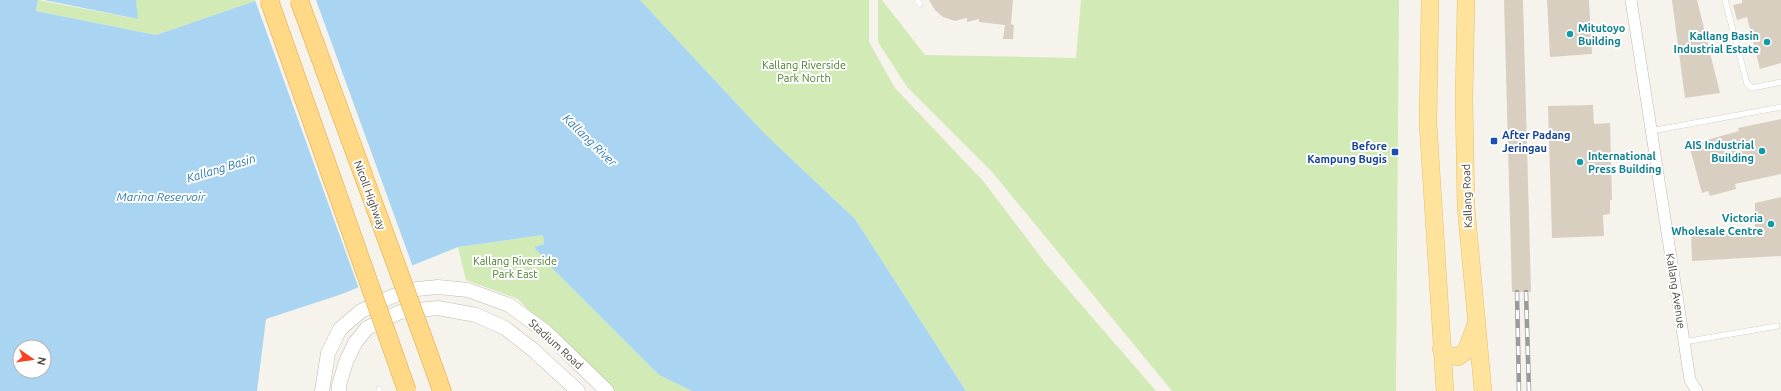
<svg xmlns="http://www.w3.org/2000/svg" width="1781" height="391" viewBox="0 0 1781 391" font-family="Ubuntu,sans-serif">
	<rect width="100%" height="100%" fill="#f6f3ec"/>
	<g fill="#d2eab5">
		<polygon points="38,0 137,19 136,0 258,0 156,35 36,11"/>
		<polygon points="640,0 869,0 869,42 895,88 984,182 1046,264 1156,391 966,391 855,219 765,134"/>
		<polygon points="878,0 882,0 925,55 1076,58 1081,0 1399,0 1396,391 1172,391 993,173 907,87 878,42"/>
		<polygon points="543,235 544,244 534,247 553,269 659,375 692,391 606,391 518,299 466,280 458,247"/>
	</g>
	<g fill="#a9d4f2" fill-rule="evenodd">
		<path d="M0,0h38l-2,11 120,24 102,-35h382l125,134 90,85 111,172h-274l-33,-16 -106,-106 -19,-22 10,-3 -1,-9 -85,12 -116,47 -76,25 -9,72h-257zM20,347h24v24h-24z"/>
		<polygon points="44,0 136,0 138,19"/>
	</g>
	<polygon fill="#f6f3ec" points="255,0 316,0 413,267 359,289"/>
	<g fill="#d8cfc1">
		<polygon points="929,0 1013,0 1011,24 1014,25 1013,39 1003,39 1005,25 979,22 979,19 967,22 967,18 955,21 943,17 935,10"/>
		<polygon points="1504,0 1523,0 1531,292 1512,292"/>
		<polygon points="1547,0 1589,0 1592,54 1550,57"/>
		<polygon points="1672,0 1697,0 1720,93 1685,98"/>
		<polygon points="1742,0 1781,0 1781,63 1760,69 1747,17 1737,20 1733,5 1742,3"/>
		<polygon points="1593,105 1594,124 1610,123 1612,200 1610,200 1610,214 1603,215 1604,236 1552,238 1548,106"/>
		<polygon points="1781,119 1781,174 1735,184 1736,189 1710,196 1708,191 1702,193 1689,145 1739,131 1738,128"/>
		<polygon points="1781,197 1781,256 1692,261 1691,234 1755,231 1755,203"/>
	</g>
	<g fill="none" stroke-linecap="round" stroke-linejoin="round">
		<g stroke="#c2bbae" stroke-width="6">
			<g id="service">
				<polyline points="917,0 920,4"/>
				<polyline points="1725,0 1747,84 1752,88 1781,82"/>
				<polyline points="1651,131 1781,107"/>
				<polyline points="1684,342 1777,326"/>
				<polyline points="379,389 379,391"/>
			</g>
		</g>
		<g stroke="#c2bbae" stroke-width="12">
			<polyline id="minor" points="1631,0 1690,380 1697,391"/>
		</g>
		<g stroke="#c2bbae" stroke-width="15">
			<g id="tertiary">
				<polyline points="322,391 328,353 340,329 361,311 393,296 417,289 438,287 468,290 509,305 546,332 607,391"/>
				<polyline points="339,391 339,385 346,362 355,343 367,328 400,312 438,308 476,315 505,328 532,349 578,391"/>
			</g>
		</g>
		<g stroke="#e6c16a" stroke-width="18">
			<g id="primary">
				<polyline points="1430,0 1428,123 1445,391"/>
				<polyline points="1466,0 1464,99 1466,207 1483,391"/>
				<polyline points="1441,349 1448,355 1458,357 1466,351 1475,327"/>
			</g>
		</g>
		<g stroke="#e0a43c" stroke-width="19">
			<polyline id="trunk" points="423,338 442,391"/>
		</g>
		<use href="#service" stroke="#fff" stroke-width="5.5"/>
		<use href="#minor" stroke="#fff" stroke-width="11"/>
		<use href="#tertiary" stroke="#fff" stroke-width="14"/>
		<use href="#primary" stroke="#ffe39c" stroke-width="17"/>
		<use href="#trunk" stroke="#ffd985" stroke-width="18"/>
		<g stroke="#9a9a9a" stroke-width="4.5">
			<g id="rail">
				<polyline points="1517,292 1519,391"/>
				<polyline points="1526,292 1529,391"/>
			</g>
		</g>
		<use href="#rail" stroke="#fff" stroke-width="3" stroke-dasharray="9" stroke-linecap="butt"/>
		<g stroke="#e0a43c" stroke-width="19" stroke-linecap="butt">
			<g id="trunk-bridge">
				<polyline points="269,0 407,391"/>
				<polyline points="299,0 423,338"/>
			</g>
		</g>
		<use href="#trunk-bridge" stroke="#ffd985" stroke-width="18"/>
	</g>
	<g fill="#0f9aa8" stroke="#fff" stroke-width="1.5">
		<circle cx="1570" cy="34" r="4"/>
		<circle cx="1767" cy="42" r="4"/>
		<circle cx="1762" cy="151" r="4"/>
		<circle cx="1580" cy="162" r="4"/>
		<circle cx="1771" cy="224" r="4"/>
	</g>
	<g fill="#1a4fb4" stroke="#fff" stroke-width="1.5">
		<rect x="1490" y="137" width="8" height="8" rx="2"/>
		<rect x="1391" y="148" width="8" height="8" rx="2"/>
	</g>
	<g text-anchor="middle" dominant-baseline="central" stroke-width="4" stroke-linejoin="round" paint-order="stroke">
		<g font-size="11" font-weight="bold" fill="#0d838f" stroke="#fff" text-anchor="end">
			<text x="1578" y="28" text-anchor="start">Mitutoyo<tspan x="1578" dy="13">Building</tspan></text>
			<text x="1759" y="36">Kallang Basin<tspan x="1759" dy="13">Industrial Estate</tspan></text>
			<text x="1754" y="145">AIS Industrial<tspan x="1754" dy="13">Building</tspan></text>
			<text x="1588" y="156" text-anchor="start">International<tspan x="1588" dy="13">Press Building</tspan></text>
			<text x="1763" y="218">Victoria<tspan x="1763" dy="13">Wholesale Centre</tspan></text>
		</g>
		<g font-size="11" fill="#4a7f2a" stroke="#fff">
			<text x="804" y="65">Kallang Riverside<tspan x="804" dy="13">Park North</tspan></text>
			<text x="515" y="261">Kallang Riverside<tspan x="515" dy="13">Park East</tspan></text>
		</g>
		<g font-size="11" font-weight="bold" fill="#164399" stroke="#fff" text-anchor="start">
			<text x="1502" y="135">After Padang<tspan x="1502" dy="13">Jeringau</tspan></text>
			<text x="1387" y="146" text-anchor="end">Before<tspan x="1387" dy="13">Kampung Bugis</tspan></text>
		</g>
		<g font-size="11" fill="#4b4439" stroke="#fff">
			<text transform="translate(370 195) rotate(70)">Nicoll Highway</text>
			<text transform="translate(1467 196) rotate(-92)">Kallang Road</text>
			<text transform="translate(1676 291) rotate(81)">Kallang Avenue</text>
			<text transform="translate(556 344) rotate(42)">Stadium Road</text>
		</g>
		<g font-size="12" font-style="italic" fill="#2e7ab2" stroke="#fff">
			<text transform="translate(590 140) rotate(44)">Kallang River</text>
			<text transform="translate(221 168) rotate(-17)">Kallang Basin</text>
			<text x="161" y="196">Marina Reservoir</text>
		</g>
	</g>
	<g transform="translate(32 359) rotate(103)"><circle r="19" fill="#ffffff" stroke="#b7b4b0"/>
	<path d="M0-3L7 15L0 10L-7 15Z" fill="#fc3f1d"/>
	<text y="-6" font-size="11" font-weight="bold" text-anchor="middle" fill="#4b4439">N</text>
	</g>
</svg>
